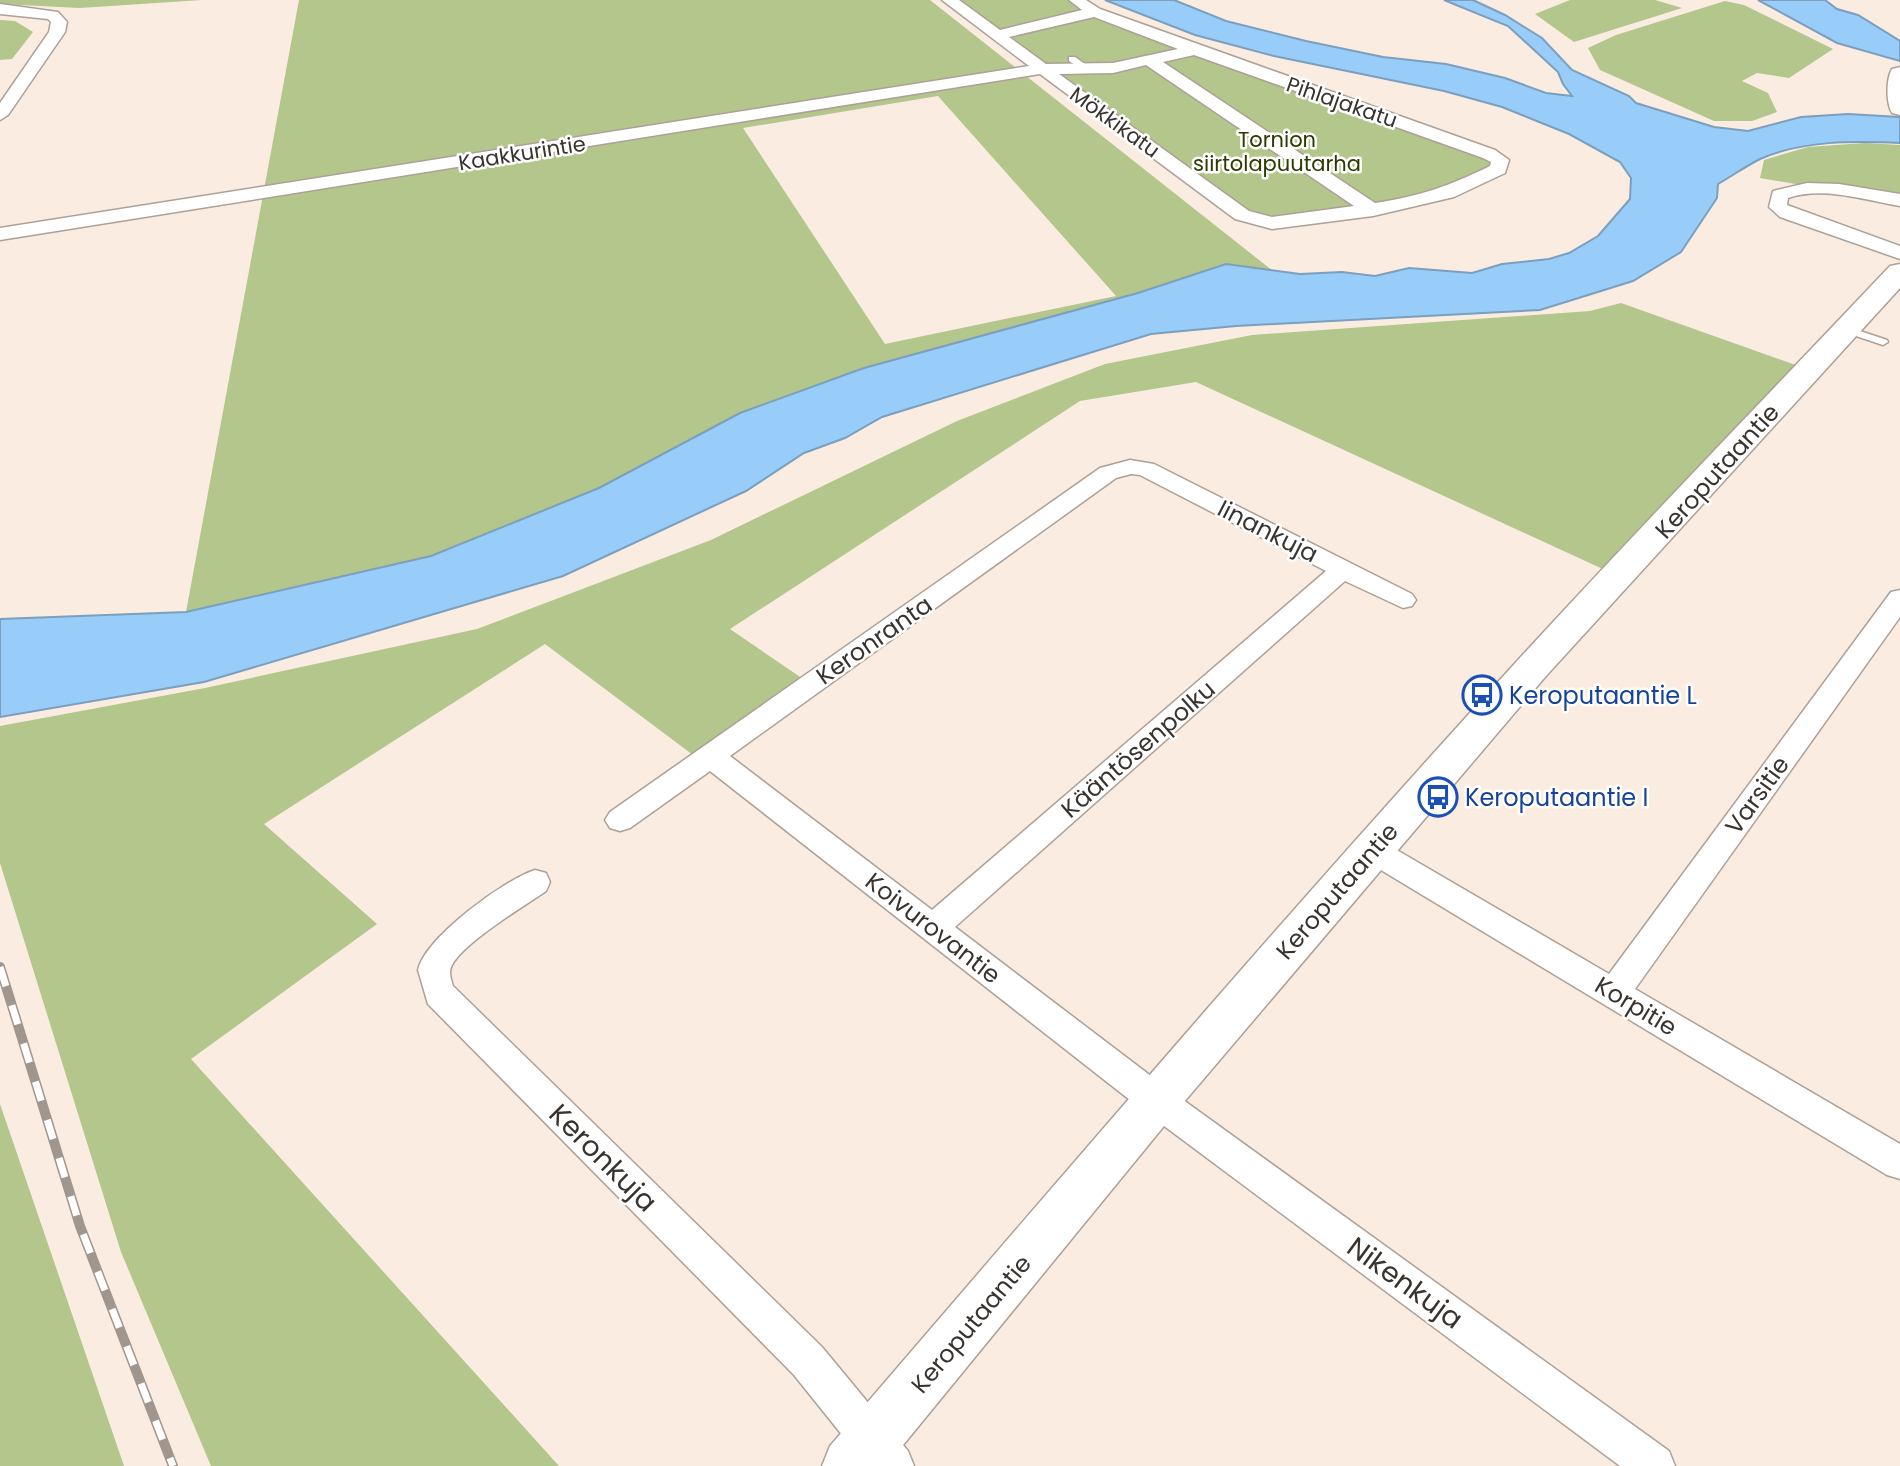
<svg xmlns="http://www.w3.org/2000/svg" width="1900" height="1466" viewBox="0 0 1900 1466" font-family="Poppins,sans-serif">
	<rect width="100%" height="100%" fill="#faece1"/>
	<g fill="#b3c68b" fill-rule="evenodd">
		<polygon points="0,0 202,0 80,8 0,4"/>
		<path d="M299,0h631l343,271 -47,-7 -88,29 -274,75 -124,45 -141,75 -168,68 -245,56zM938,96l178,200 -231,48 -142,-216z"/>
		<polygon points="954,0 1071,0 1493,161 1492,167 1442,190 1377,206 1272,220 1257,218"/>
		<polygon points="1570,0 1655,0 1682,8 1574,42 1535,14"/>
		<polygon points="1725,1 1744,5 1833,49 1789,78 1757,73 1742,81 1768,93 1777,112 1752,121 1714,121 1600,70 1588,48 1616,35"/>
		<polygon points="0,20 15,21 33,32 12,59 0,60"/>
		<polygon points="1865,143 1900,145 1900,202 1760,178 1764,160 1808,147"/>
		<polygon points="1621,303 1807,369 1605,570 1196,382 1080,401 730,629 806,681 697,758 545,644 264,824 377,924 191,1059 559,1466 211,1466 121,1252 0,863 0,726 205,688 477,629 711,540 957,421 1105,364 1252,335 1590,311"/>
		<polygon points="0,1104 124,1466 0,1466"/>
	</g>
	<g fill="#98cdfa" stroke="#7b9fbd" stroke-width="2">
		<path d="M1105,0h69l52,21 80,20 77,16 63,7 59,14 41,15 26,3 -9,-12 -5,-12 -50,-46 -64,-26h29l32,15 37,23 30,32 57,26 7,7 78,24 34,4 53,-14 47,-3 52,3v26c-46,-2 -97,-3 -140,16 -14,7 -28,17 -42,25l-1,14 -36,54 -48,29 -93,29 -304,16 -85,8 -269,83 -37,21 -41,15 -58,38 -183,85 -359,106 -204,35v-98l186,-7 245,-56 168,-68 141,-75 124,-45 274,-75 88,-29 74,10 42,-2 33,4 34,-8 63,5 30,-9 47,-5 20,-6 29,-17 32,-37 1,-21 -11,-16 -51,-28 -67,-27 -58,-16 -170,-35 -79,-21z"/>
		<polygon points="1758,0 1825,0 1837,9 1858,15 1900,41 1900,61 1837,43"/>
	</g>
	<g fill="none" stroke-linecap="round" stroke-linejoin="round">
		<g stroke="#ada096" stroke-width="3">
			<g id="lane">
				<polygon points="1069,57 1075,57 1092,69 1085,71 1069,61"/>
				<polygon points="1842,325 1887,340 1888,342 1883,345 1838,330 1837,328"/>
			</g>
		</g>
		<g stroke="#ada096" stroke-width="3">
			<g id="street">
				<path d="M942,0h17l41,30 82,-20 -13,-10h17l14,9 395,141 14,10 -4,13 -51,24 -81,19 -101,13 -37,-10 -195,-145 -1040,166v-12l1029,-162zM1094,17l84,32 -65,14 -67,1 -37,-27zM1194,55l289,103 8,4 -1,4c-41,20 -69,30 -115,37l-212,-141zM1146,65l208,141 -82,11 -23,-6 -190,-137 54,-1z"/>
				<polygon points="0,4 58,12 67,22 65,32 8,115 0,120 0,103 49,32 51,22 48,19 0,14"/>
				<path d="M1807,183l32,1 61,10v12c-36,-6 -77,-20 -112,-8l-1,7 113,41v13l-120,-42 -11,-10 4,-16z"/>
				<path d="M1130,460l24,4 258,130 4,6 -4,6 -9,2 -58,-27 -390,346 213,162 501,362 6,15h-55l-476,-355 -434,-340 -80,57 -10,3 -10,-3 -5,-8 5,-8 490,-344zM1131,474l9,1 186,96 -394,339 -202,-154 386,-278z"/>
				<polygon points="1900,590 1900,617 1635,989 1900,1144 1900,1179 1887,1175 1361,858 1357,850 1361,842 1372,838 1383,842 1609,974 1891,592"/>
				<path d="M535,870l11,3 4,9 -4,9c-23,16 -82,51 -94,74 -4,7 -1,14 1,21l369,361 86,104 6,15h-47l-73,-91 -366,-371 -10,-34c7,-32 86,-90 117,-100z"/>
			</g>
		</g>
		<g stroke="#ada096" stroke-width="3">
			<g id="secondary">
				<path d="M1900,67v48l-8,-2c-6,-10 -6,-34 0,-44z"/>
				<path d="M1900,264v24l-354,388 -373,439 -287,351h-64l8,-20c227,-264 453,-529 688,-786 122,-133 248,-263 372,-394z"/>
			</g>
		</g>
		<use href="#lane" fill="#fff" fill-rule="evenodd"/>
		<use href="#street" fill="#fff" fill-rule="evenodd"/>
		<use href="#secondary" fill="#fff" fill-rule="evenodd"/>
		<g stroke="#a0968e" stroke-width="10">
			<polyline id="rail" points="0,967 80,1226 173,1466"/>
		</g>
		<use href="#rail" stroke="#fff" stroke-width="7" stroke-dasharray="20" stroke-linecap="butt"/>
	</g>
	<defs>
		<g id="bus-ring" transform="scale(2.0125)"><circle r="9.5" fill="#fff" stroke="#1a4fb4" stroke-width="1.5"/><path d="M-5-6H5V4H4V6H2V4H-2V6H-4V4H-5ZM-3.5-4V0h7V-4ZM-3.5 1.2v1.5H-2V1.2ZM2 1.2v1.5H3.5V1.2Z" fill="#1a4fb4"/></g>
	</defs>
	<g fill-rule="evenodd">
		<use href="#bus-ring" x="1482" y="695"/>
		<use href="#bus-ring" x="1438" y="797"/>
	</g>
	<g text-anchor="middle" dominant-baseline="central" stroke-width="5" stroke-linejoin="round" paint-order="stroke">
		<g font-size="21" fill="#38332f" stroke="#fff">
			<text transform="translate(1342 102) rotate(19)">Pihlajakatu</text>
			<text transform="translate(1115 122) rotate(36)">Mökkikatu</text>
			<text transform="translate(522 153) rotate(-9)">Kaakkurintie</text>
		</g>
		<g font-size="21" fill="#2c3a00" stroke="#fff">
			<text x="1277" y="139">Tornion<tspan x="1277" dy="24">siirtolapuutarha</tspan></text>
		</g>
		<g font-size="24" fill="#38332f" stroke="#fff">
			<text transform="translate(1717 471) rotate(-48)">Keroputaantie</text>
			<text transform="translate(1268 531) rotate(27)">Iinankuja</text>
			<text transform="translate(874 640) rotate(-35)">Keronranta</text>
			<text transform="translate(1138 749) rotate(-41)">Kääntösenpolku</text>
			<text transform="translate(1757 795) rotate(-54)">Varsitie</text>
			<text transform="translate(1337 891) rotate(-49)">Keroputaantie</text>
			<text transform="translate(933 928) rotate(38)">Koivurovantie</text>
			<text transform="translate(1636 1006) rotate(31)">Korpitie</text>
			<text transform="translate(971 1324) rotate(-50)">Keroputaantie</text>
		</g>
		<g font-size="24" fill="#164399" stroke="#fff" text-anchor="start">
			<text x="1509" y="695">Keroputaantie L</text>
			<text x="1465" y="797">Keroputaantie I</text>
		</g>
		<g font-size="28" fill="#38332f" stroke="#fff">
			<text transform="translate(603 1158) rotate(45)">Keronkuja</text>
			<text transform="translate(1405 1283) rotate(36)">Nikenkuja</text>
		</g>
	</g>
</svg>
